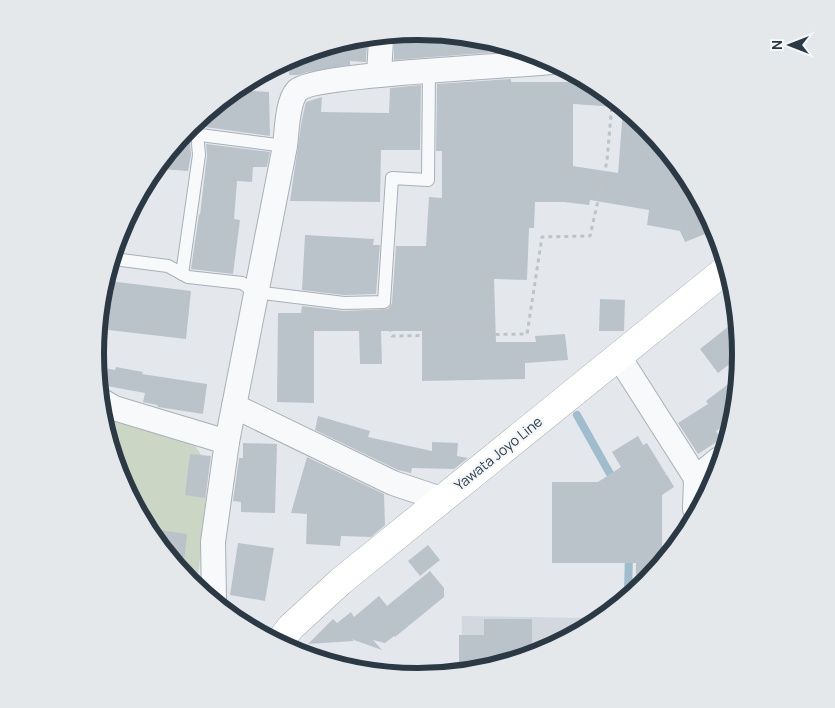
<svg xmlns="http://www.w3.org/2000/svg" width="835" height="708" viewBox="0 0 835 708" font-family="Manrope,sans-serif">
	<rect width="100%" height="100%" fill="#e4e8ec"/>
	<polygon fill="#d2d8de" points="462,616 593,618 541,652 461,668"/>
	<polygon fill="#ccd6c5" points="107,415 137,428 192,441 209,467 197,588 189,582 119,477"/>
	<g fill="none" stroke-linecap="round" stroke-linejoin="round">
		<g stroke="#9fbdcc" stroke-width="8">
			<polyline points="577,415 614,481"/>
			<polyline points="628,594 629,553"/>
		</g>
	</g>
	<g fill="#bbc3ca">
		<polygon points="418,31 497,47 497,52 394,60 394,36"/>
		<polygon points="367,41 366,62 350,61 350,65 308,72 298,75 289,75 290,58 294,56"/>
		<polygon points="511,79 511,82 580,82 617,107 573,104 573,166 618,173 623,110 646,126 715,230 685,242 680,231 647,225 649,210 590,200 589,205 564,202 535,202 534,228 529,228 527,280 494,279 496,342 536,342 535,336 565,334 568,360 525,363 525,379 422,381 422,331 381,331 382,364 360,364 359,331 314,331 314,403 277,402 278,313 301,313 302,306 344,311 388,309 392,303 396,246 426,246 429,197 442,198 442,151 436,151 437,84"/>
		<polygon points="421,85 420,150 381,150 380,202 290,201 302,119 306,102 322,97 321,112 389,113 390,88"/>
		<polygon points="242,90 269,92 270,136 205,127 204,116"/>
		<polygon points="180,139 190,142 191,155 188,171 161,169"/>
		<polygon points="206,144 270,152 267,167 253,167 252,182 237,181 234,219 240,220 233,274 191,269 199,214 200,215 207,156"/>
		<polygon points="305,235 374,239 373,245 380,245 376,294 344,295 302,290"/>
		<polygon points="109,281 191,291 186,339 100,329"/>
		<polygon points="600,299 625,300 624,331 599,331"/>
		<polygon points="734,322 740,356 718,373 700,349"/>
		<polygon points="116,367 143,372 142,374 207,384 203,414 158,407 157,405 143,402 145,393 101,385 104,368 115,370"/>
		<polygon points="735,379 725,429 724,426 716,431 721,439 698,454 678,423 708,404 706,401"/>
		<polygon points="318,416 370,431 368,437 432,451 432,442 458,443 457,456 468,458 454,469 412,468 411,473 398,470 315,430"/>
		<polygon points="638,436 643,445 647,443 666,474 665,475 667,475 674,487 662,495 662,558 646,582 636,589 636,563 552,563 552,482 598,482 621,467 612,452"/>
		<polygon points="243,443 277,444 275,513 241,512 241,502 233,501 239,458 243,458"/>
		<polygon points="190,454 211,456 205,498 185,495"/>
		<polygon points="307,457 384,494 385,525 371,537 341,536 340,546 306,544 307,514 291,513"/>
		<polygon points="154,529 187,534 183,572 171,556"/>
		<polygon points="238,543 274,548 265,601 230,595"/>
		<polygon points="428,545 440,560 420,576 408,561"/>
		<polygon points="430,571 444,588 444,597 395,637 394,636 385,643 373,640 382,650 351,639 354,641 308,644 333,619 337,623 351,612 354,617 379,596 387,606"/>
		<polygon points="484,619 532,619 532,654 459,668 459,635 484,635"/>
	</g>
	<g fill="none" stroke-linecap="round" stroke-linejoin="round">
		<g stroke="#a9b0b7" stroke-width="14">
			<g id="lane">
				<polyline points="185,133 285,146"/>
				<polyline points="114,259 168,266 188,277 242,283 255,292 344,303 384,302 392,178 428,180 429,71"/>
				<polyline points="182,274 199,155 196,121"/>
			</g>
		</g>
		<g stroke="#a9b0b7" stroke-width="26">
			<g id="street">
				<polyline points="379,75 381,39"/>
				<polyline points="619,357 696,478 719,459"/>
				<polyline points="104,402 114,408 227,442"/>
				<polyline points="234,406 393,483 441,499"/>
				<polyline points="695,509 696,478"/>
				<path d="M214,599l-1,-57 14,-100 58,-296c2,-15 2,-44 12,-55 15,-17 218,-25 254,-29"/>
			</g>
		</g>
		<g stroke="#a9b0b7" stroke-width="29">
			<polyline id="secondary" points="279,642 291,627 341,581 724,271"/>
		</g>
		<polyline stroke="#bec3c7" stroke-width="3" stroke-dasharray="4 4" stroke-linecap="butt" points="388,320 392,336 527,334 542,237 590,236 607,161 612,103"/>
		<use href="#lane" stroke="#f7f9fa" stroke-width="12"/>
		<use href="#street" stroke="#f7f9fa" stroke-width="24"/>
		<use href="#secondary" stroke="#fff" stroke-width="28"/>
	</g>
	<g text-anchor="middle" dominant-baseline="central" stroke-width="4.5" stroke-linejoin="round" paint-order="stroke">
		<g font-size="14" fill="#2b3945" stroke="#f4f7f9">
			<text transform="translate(498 453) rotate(-39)">Yawata Joyo Line</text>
		</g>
	</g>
	<path d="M0 0H835V708H0ZM104 354a314 314 0 1 1 628 0a314 314 0 1 1-628 0Z" fill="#e4e8eb" fill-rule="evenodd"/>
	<path fill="none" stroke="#2b3945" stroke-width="6" d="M104 354a314 314 0 1 1 628 0a314 314 0 1 1-628 0Z"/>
	<g transform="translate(790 45) rotate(270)" stroke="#f4f7f9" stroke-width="4" paint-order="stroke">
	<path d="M0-4L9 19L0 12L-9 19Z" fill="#2b3945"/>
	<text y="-8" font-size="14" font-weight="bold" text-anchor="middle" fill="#2b3945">N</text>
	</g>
</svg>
